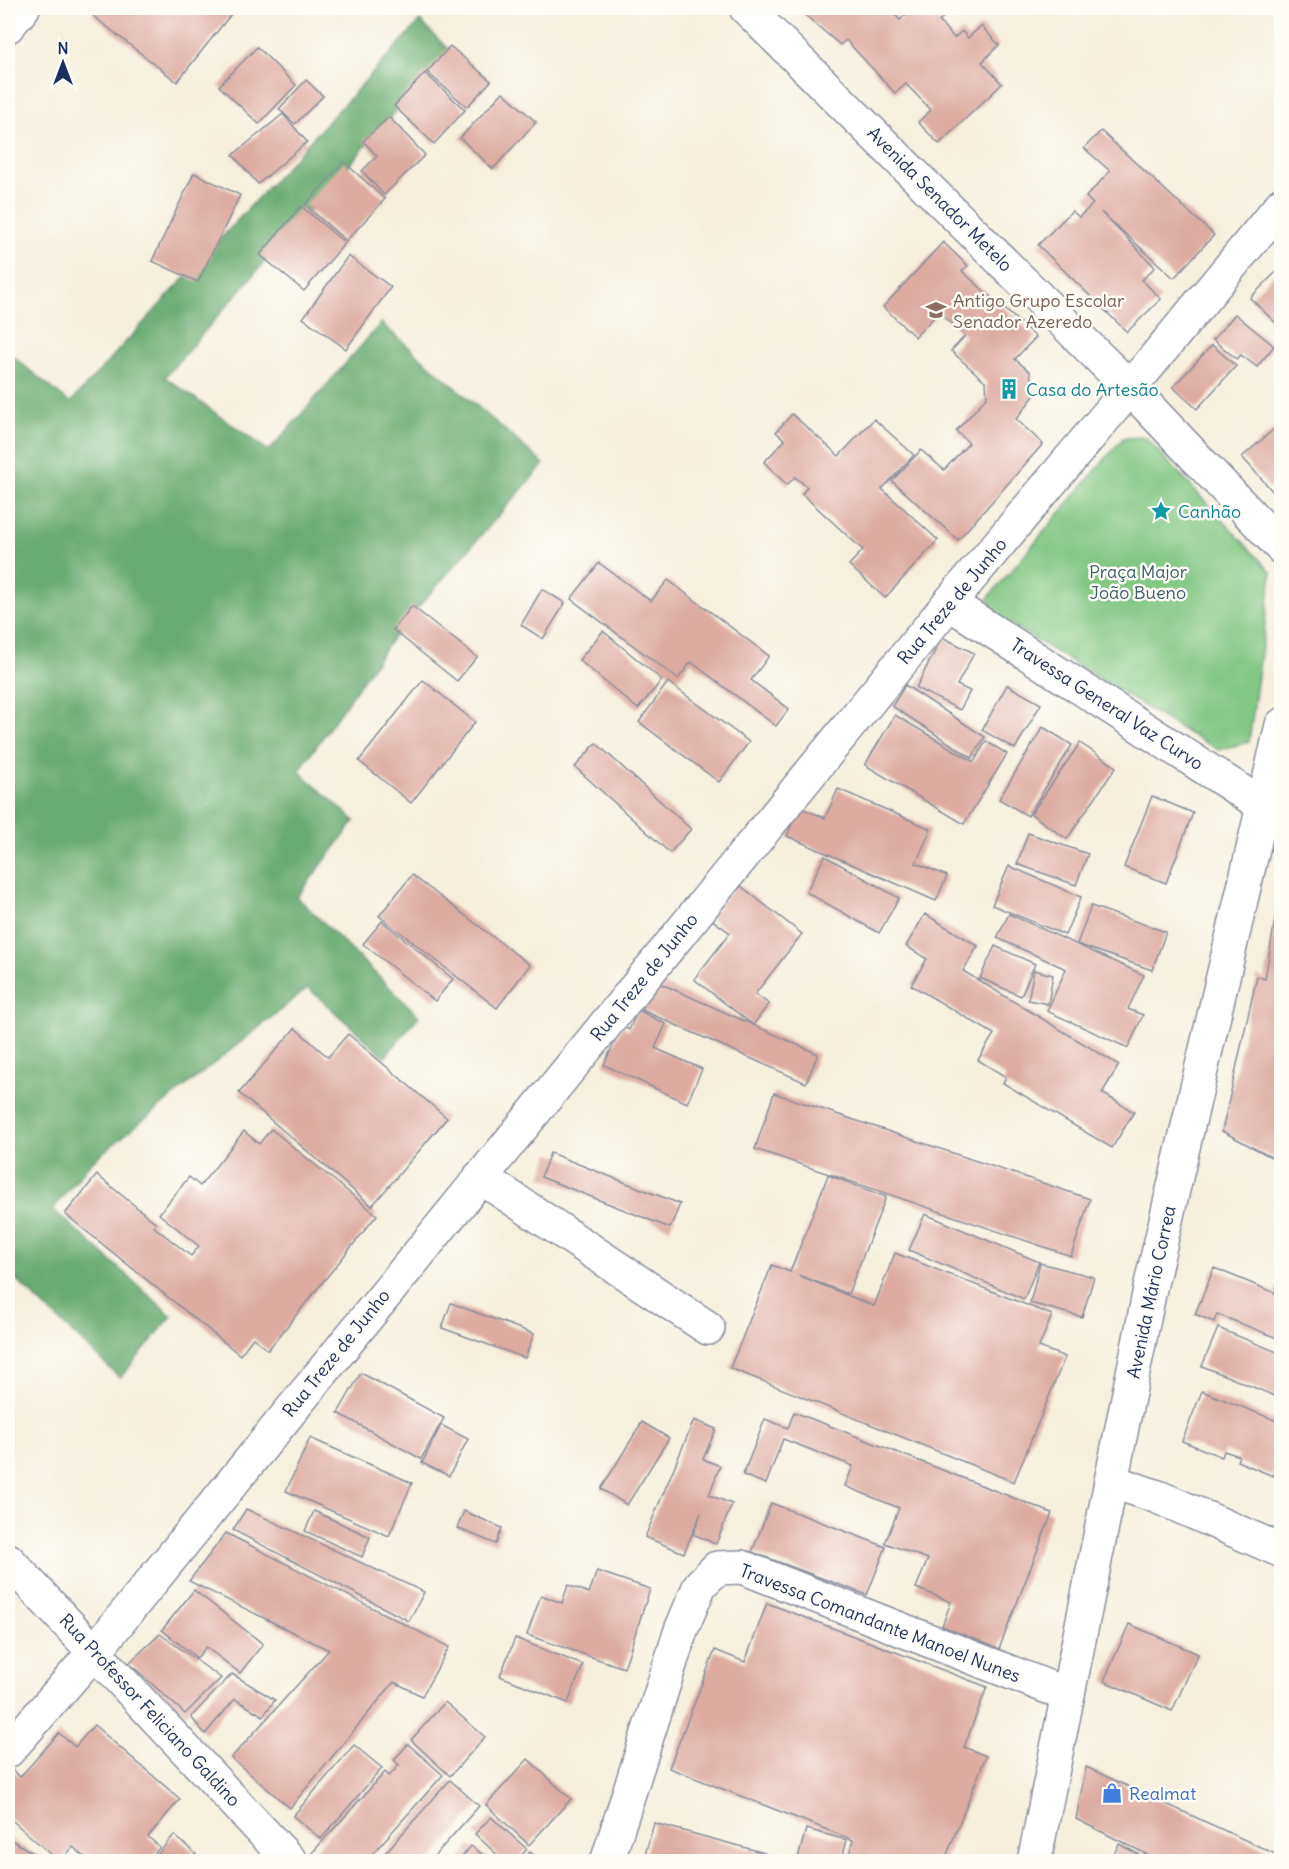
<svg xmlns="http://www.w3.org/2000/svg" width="1289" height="1869" viewBox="0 0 1289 1869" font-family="Delius,sans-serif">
	<rect width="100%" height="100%" fill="#fdfcf7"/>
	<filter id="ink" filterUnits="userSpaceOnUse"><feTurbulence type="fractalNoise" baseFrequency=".0167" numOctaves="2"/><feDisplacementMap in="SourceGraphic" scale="12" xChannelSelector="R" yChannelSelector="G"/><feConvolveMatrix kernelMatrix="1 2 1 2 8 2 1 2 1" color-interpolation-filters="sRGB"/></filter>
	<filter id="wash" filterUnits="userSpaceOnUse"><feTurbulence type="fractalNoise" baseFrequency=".008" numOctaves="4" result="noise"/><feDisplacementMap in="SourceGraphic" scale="24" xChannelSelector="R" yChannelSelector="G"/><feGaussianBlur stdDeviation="1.35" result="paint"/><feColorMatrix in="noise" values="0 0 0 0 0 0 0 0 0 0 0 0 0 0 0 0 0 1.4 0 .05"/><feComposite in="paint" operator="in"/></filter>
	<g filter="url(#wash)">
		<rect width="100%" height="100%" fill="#f6efdd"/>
		<polygon fill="#82c883" stroke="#4e7c70" stroke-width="1.5" points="1145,437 1272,573 1249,742 1219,750 1188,733 997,616 988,598 1123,438"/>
		<polygon fill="#69ac71" stroke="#426e68" stroke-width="1.5" points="420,21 449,50 165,377 269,451 381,323 544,464 398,630 299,771 355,821 297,897 419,1016 385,1057 308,988 90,1163 53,1209 172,1316 120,1378 8,1272 8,352 70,403"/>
		<g id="blocks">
			<g fill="#ddaba2">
				<polygon points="98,8 236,8 177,82 92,15"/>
				<polygon points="810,8 888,8 900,20 913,8 953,8 939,21 954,38 962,31 968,38 981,26 999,45 982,62 1002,84 939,144 918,122 931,110 906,84 895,93 846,40 840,45 805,15"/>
				<polygon points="450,46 491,81 467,107 427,72"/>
				<polygon points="257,47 296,85 259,124 219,86"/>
				<polygon points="425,73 465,110 434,144 394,106"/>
				<polygon points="306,80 323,96 295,124 279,109"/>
				<polygon points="503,92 536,122 493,169 460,138"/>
				<polygon points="283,114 307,142 258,184 233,155"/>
				<polygon points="389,117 425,155 384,195 362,171 377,156 363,141"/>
				<polygon points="1101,131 1214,235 1174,278 1101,212 1155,267 1142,280 1161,299 1127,332 1038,245 1072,211 1079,217 1093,204 1086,197 1110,171 1084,148"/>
				<polygon points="344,162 385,199 346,241 305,205"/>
				<polygon points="194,173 240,195 198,282 152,261"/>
				<polygon points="301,206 345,243 304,291 260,255"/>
				<polygon points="943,242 968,266 962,271 1036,337 1015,359 1030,372 1034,396 1016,419 1043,444 958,540 892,481 921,450 944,470 969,443 956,431 987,397 986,382 951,351 965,336 939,312 915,337 883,307"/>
				<polygon points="348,256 391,287 346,349 303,318"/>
				<polygon points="1282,266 1282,329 1250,298"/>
				<polygon points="1235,314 1274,346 1257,367 1241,355 1237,359 1213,340"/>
				<polygon points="1212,345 1236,366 1197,409 1173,387"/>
				<polygon points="792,414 839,456 874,419 914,455 882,489 938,540 885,598 849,565 863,550 802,494 807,487 795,477 787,485 764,462 785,440 776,432"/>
				<polygon points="1282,422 1282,489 1275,494 1242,457"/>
				<polygon points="599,563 651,601 668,580 769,656 751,680 789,709 776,726 691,662 678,679 571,599"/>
				<polygon points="542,589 565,603 543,639 521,625"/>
				<polygon points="412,606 477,657 457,681 393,630"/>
				<polygon points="603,631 662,680 638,709 579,660"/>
				<polygon points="942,637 974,653 957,685 970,691 960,710 916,688"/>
				<polygon points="423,680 475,722 411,803 359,761"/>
				<polygon points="668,682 749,742 719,782 639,722"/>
				<polygon points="905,685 985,737 972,758 892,706"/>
				<polygon points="1007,685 1041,704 1015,749 982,730"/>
				<polygon points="895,715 974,762 986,741 1007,754 964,824 865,765"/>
				<polygon points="1043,727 1072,745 1028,816 999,799"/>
				<polygon points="596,743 691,829 670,853 575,767"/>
				<polygon points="1080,743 1116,767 1067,839 1031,814"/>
				<polygon points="838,789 931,829 916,863 947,876 936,901 787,836 799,807 825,818"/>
				<polygon points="1152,796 1193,813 1166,883 1124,867"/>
				<polygon points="1028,833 1088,854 1076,885 1017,864"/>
				<polygon points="825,856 899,898 879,933 806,892"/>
				<polygon points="1009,866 1081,897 1065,935 992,905"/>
				<polygon points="412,875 530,965 497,1008 379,916"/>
				<polygon points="737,883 802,934 755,994 769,1004 753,1025 694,979 730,933 710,918"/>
				<polygon points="1280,890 1282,890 1282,1163 1222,1131 1257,976 1265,979"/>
				<polygon points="1091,906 1166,932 1152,970 1077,944"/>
				<polygon points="925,914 978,946 963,971 1119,1065 1102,1093 1134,1112 1112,1148 1003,1083 1006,1077 978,1060 994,1034 911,985 927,959 906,946"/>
				<polygon points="1009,914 1144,975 1128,1009 1143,1015 1128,1048 1047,1011 1066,969 997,938"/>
				<polygon points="382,921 453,979 435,1001 363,944"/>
				<polygon points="995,946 1035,964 1021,996 980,978"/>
				<polygon points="1034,970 1053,975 1048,1004 1028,1000"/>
				<polygon points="655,981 818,1054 806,1083 642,1010"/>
				<polygon points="638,1010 666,1024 655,1048 702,1069 687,1103 604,1065 622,1026 629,1030"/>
				<polygon points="295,1028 328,1057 348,1034 447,1118 372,1206 239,1093"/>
				<polygon points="774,1093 1090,1199 1071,1256 755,1149"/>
				<polygon points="271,1129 377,1215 268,1350 253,1338 240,1355 65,1214 97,1175 156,1223 153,1226 191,1256 199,1246 159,1214 189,1177 200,1186 244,1131 259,1144"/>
				<polygon points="550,1153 680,1204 670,1228 541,1177"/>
				<polygon points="828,1175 886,1197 848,1294 798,1275 874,1306 895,1253 1052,1315 1039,1347 1065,1357 1014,1482 730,1368 772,1265 790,1272"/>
				<polygon points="925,1214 1039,1262 1024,1299 909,1250"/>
				<polygon points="1040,1263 1094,1277 1082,1317 1030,1303"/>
				<polygon points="1214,1268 1275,1293 1282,1269 1282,1340 1217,1314 1214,1322 1195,1314"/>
				<polygon points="451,1303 534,1334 525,1358 442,1328"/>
				<polygon points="1218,1328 1282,1354 1282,1399 1202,1366"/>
				<polygon points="361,1373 444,1418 421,1459 338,1413"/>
				<polygon points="1202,1391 1282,1423 1282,1456 1273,1476 1237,1461 1239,1456 1224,1451 1222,1457 1182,1441"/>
				<polygon points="794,1412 1052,1513 999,1649 942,1626 951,1602 916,1588 928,1559 885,1543 899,1508 845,1486 853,1466 783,1439 766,1484 743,1475 765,1419 788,1428"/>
				<polygon points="694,1420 716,1429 703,1459 720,1466 709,1495 732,1504 716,1544 693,1534 701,1513 684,1553 645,1537"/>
				<polygon points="642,1422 669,1438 627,1505 601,1489"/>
				<polygon points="441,1425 468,1439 449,1476 422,1463"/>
				<polygon points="310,1438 412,1483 389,1536 286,1491"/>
				<polygon points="771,1503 886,1547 867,1595 752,1552"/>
				<polygon points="246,1509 424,1592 409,1621 233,1530"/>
				<polygon points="314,1511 370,1537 362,1557 305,1531"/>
				<polygon points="464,1511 502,1528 496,1544 457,1528"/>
				<polygon points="226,1533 449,1647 422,1696 394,1682 290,1808 231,1758 329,1650 189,1581"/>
				<polygon points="597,1571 650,1589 624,1668 527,1635 541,1595 562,1603 568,1585 589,1593"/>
				<polygon points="194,1590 263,1644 240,1673 206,1647 197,1658 162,1630"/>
				<polygon points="767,1603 987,1687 964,1747 986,1756 944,1862 847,1862 853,1840 669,1768 715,1650 745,1662"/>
				<polygon points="1129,1624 1198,1654 1172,1711 1104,1681"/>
				<polygon points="160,1634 221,1678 185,1714 129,1663"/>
				<polygon points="515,1638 583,1665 568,1703 500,1676"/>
				<polygon points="232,1674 275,1700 263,1716 235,1699 205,1734 191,1717"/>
				<polygon points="445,1702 485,1737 450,1776 411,1740"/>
				<polygon points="94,1725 180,1799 148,1837 160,1847 148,1862 127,1862 120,1855 114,1862 91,1862 73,1847 60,1862 8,1817 8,1766 20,1777 59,1733 75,1747"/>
				<polygon points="408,1744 443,1775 365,1862 319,1862 311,1854 385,1772 389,1776 399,1765 394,1760"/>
				<polygon points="354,1745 382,1768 321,1839 293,1816"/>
				<polygon points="528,1759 571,1799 529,1845 486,1805"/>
				<polygon points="1086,1767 1282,1857 1282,1862 1162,1862 1076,1819"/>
				<polygon points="450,1780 479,1806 429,1862 377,1862"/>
				<polygon points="491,1817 527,1849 516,1862 505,1862 475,1834"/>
				<polygon points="654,1823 765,1853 762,1862 643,1862"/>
				<polygon points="806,1829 847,1840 841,1862 797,1862"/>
				<polygon points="174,1835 196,1854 189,1862 151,1862"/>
				<polygon points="8,1838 48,1862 8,1862"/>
				<polygon points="1119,1844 1153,1862 1110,1862"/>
				<polygon points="471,1846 492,1862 458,1862"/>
				<polygon points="530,1852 545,1862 523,1862"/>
			</g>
		</g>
	</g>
	<g filter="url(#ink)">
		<use href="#blocks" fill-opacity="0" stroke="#888f9e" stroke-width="1.5"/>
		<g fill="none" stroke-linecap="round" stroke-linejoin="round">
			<g stroke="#888f9e" stroke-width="36">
				<g id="minor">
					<polyline points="8,26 23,8"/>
					<polyline points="1130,388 1282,204"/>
					<polyline points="949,603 1264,806"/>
					<polyline points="480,1177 708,1328"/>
					<polyline points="1111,1481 1158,1497 1282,1551"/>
					<polyline points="8,1560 291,1862"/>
					<polyline points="607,1862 681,1630 700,1585 717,1568 742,1567 1068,1695"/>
					<polyline points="1034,1862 1151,1284 1282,725"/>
				</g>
			</g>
			<g stroke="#888f9e" stroke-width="36">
				<g id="major">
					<polyline points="746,8 1130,388 1282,548"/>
					<polyline points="8,1751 95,1651 949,603 1130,388"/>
				</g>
			</g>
			<use href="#minor" stroke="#fff" stroke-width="33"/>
			<use href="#major" stroke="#fff" stroke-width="33"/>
		</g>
	</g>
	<defs>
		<g id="school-bare" transform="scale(1.62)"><path d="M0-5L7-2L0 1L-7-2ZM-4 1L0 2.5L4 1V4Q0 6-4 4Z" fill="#8d6e63" stroke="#fdfcf7" stroke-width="2.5" paint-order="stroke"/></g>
		<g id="building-bare" transform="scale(1.62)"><path d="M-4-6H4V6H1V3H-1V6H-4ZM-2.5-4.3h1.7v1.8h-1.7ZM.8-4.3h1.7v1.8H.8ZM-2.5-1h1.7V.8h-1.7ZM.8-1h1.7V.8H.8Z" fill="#0f9aa8" stroke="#fdfcf7" stroke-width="2.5" paint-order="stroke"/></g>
		<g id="sight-bare" transform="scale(1.62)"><path d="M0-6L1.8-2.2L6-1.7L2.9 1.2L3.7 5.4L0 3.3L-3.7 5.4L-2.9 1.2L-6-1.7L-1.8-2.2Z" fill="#0f9aa8" stroke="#fdfcf7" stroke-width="2.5" paint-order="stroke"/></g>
		<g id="shop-bare" transform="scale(1.62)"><path d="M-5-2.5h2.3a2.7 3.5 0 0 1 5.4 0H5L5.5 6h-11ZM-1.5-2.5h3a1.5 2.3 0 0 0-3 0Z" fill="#3f7fe0" stroke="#fdfcf7" stroke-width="2.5" paint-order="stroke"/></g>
	</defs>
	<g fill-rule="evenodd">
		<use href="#school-bare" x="936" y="310"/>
		<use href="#building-bare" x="1009" y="389"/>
		<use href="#sight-bare" x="1161" y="511"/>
		<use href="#shop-bare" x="1112" y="1793"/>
	</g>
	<g text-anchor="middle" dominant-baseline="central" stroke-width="5" stroke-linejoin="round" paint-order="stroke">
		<g font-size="18" fill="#1b2f5e" stroke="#fdfcf7">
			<text transform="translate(940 199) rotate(45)">Avenida Senador Metelo</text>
			<text transform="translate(952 601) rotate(-50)">Rua Treze de Junho</text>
			<text transform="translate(1107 704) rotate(33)">Travessa General Vaz Curvo</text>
			<text transform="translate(644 977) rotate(-51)">Rua Treze de Junho</text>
			<text transform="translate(1151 1292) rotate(-78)">Avenida Mário Correa</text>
			<text transform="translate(336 1353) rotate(-51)">Rua Treze de Junho</text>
			<text transform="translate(880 1623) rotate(21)">Travessa Comandante Manoel Nunes</text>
			<text transform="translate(150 1710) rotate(47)">Rua Professor Feliciano Galdino</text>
		</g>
		<g font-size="18" fill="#785e54" stroke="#fdfcf7" text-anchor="start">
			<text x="953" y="300">Antigo Grupo Escolar<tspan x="953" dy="21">Senador Azeredo</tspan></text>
		</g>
		<g font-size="18" fill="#0d838f" stroke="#fdfcf7" text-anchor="start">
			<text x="1026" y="389">Casa do Artesão</text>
			<text x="1178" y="511">Canhão</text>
		</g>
		<g font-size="18" fill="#3a5d69" stroke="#fdfcf7">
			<text x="1138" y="571">Praça Major<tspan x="1138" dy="21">João Bueno</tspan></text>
		</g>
		<g font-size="18" fill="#366cbe" stroke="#fdfcf7" text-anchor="start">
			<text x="1129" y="1793">Realmat</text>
		</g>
	</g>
	<rect width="1289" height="1869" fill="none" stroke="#fdfcf7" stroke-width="30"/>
	<g transform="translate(63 63)" stroke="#fdfcf7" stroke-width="4.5" paint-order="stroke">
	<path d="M0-4.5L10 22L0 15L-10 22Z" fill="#1b2f5e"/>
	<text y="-9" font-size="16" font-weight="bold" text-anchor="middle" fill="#1b2f5e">N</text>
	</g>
</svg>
